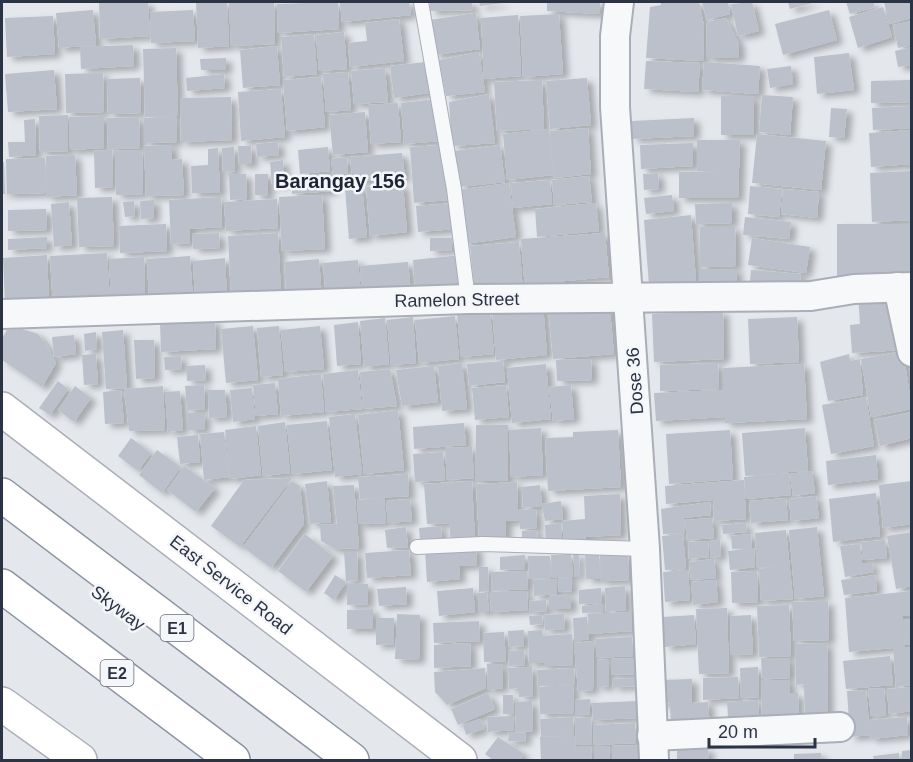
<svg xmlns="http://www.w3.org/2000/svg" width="913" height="762" viewBox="0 0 913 762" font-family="Helvetica,sans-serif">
	<defs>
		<filter id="shadow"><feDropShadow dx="6" dy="4" stdDeviation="3" flood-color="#0004"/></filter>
	</defs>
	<rect width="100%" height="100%" fill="#e4e7ec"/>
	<g fill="#bbc0ca" filter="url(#shadow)">
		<polygon points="99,2 148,2 150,36 100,39"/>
		<polygon points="227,2 229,46 198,48 196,3"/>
		<polygon points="229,2 274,2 275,44 231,46"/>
		<polygon points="338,2 339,29 278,33 277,4"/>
		<polygon points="340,2 409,2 411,15 342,22"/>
		<polygon points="430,2 472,2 473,10 430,11"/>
		<polygon points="479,2 503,2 503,3 480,6"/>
		<polygon points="547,2 600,2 600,14 547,11"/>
		<polygon points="661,2 699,2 704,26 703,61 646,58 650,7 661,5"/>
		<polygon points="702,2 728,2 730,14 707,20"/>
		<polygon points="752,2 759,31 738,36 731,4"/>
		<polygon points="788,2 816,2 790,9"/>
		<polygon points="846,2 873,2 875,7 850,14"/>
		<polygon points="884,2 912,2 912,18 889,24"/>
		<polygon points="883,7 892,37 858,48 849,17"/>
		<polygon points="93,10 96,45 59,48 56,13"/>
		<polygon points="193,10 195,41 151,43 150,12"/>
		<polygon points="829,10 837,40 783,55 775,24"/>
		<polygon points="476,13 480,49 434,55 429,20"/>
		<polygon points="559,14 563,74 523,77 520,16"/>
		<polygon points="518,15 521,76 484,79 481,18"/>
		<polygon points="53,16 55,54 7,57 5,18"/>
		<polygon points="726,18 739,44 739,58 706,58 707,22"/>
		<polygon points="399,19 404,61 350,67 348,43 367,41 365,23"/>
		<polygon points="912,21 912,45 898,48 893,25"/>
		<polygon points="344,32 347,69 319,71 316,35"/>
		<polygon points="314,34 317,74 284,77 281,37"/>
		<polygon points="133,45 134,66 81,69 80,47"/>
		<polygon points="277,46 280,85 243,88 240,50"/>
		<polygon points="912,47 912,65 898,67 895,51"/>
		<polygon points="176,48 178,116 145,117 143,49"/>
		<polygon points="479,52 485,92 446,96 439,60"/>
		<polygon points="849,53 854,90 817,94 814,57"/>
		<polygon points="226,58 226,70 201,70 200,59"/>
		<polygon points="646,61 700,63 698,92 644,89"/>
		<polygon points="425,62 429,93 394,98 390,66"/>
		<polygon points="704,62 760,66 758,94 702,90"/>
		<polygon points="791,66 793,84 770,88 767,69"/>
		<polygon points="385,68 388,102 354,104 351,71"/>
		<polygon points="54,70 57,109 8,112 5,74"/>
		<polygon points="348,72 351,110 326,112 323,74"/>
		<polygon points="103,73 104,112 66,113 65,74"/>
		<polygon points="224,74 225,88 187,91 186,78"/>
		<polygon points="321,77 325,127 287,131 283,80"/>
		<polygon points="140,78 141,113 108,114 107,79"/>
		<polygon points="587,78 591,125 550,129 546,81"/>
		<polygon points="542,80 544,129 497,131 494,82"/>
		<polygon points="910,80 911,102 871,103 871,81"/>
		<polygon points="281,89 285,137 241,141 238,92"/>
		<polygon points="489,94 495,143 452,146 449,102"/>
		<polygon points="762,95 793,97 790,135 759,132"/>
		<rect x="721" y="96" width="33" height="39"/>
		<polygon points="231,97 232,140 181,142 180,98"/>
		<polygon points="436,99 440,141 404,144 401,103"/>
		<polygon points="398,103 401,142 371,144 368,105"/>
		<polygon points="910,106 912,128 873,130 872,108"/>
		<polygon points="831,108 847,109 844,138 829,137"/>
		<polygon points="365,112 368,152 333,155 329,115"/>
		<polygon points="68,115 68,151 40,152 39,116"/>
		<polygon points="104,116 104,148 70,150 69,117"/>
		<polygon points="139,117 140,148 108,149 107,118"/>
		<polygon points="176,117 177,142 144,143 144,118"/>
		<polygon points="694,118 694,136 632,139 632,121"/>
		<polygon points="35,119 36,155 9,157 8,142 25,142 24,120"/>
		<polygon points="588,128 591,174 554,178 550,131"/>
		<polygon points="549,129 553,175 507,180 503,134"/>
		<polygon points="912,130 912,164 871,167 869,133"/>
		<polygon points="757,134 826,141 821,190 752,183"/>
		<polygon points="697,140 740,140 738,198 679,198 679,172 729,171 697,171"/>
		<polygon points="278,142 279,155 257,157 256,144"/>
		<polygon points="693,143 693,166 641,169 640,145"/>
		<polygon points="172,145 172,160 182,159 184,195 146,196 144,146"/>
		<polygon points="443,145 448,200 414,203 410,147"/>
		<polygon points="500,145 505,182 459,187 454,151"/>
		<polygon points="238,146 251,146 252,164 239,164"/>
		<polygon points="234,147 235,171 223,172 222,148"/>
		<polygon points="328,147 330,171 300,174 298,150"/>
		<polygon points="218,148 220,193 192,193 191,166 208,165 208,149"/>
		<polygon points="112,150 113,187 95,188 94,151"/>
		<polygon points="142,150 143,194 116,195 115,151"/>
		<polygon points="402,153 405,178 353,182 350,157"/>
		<polygon points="75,155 77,195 47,197 46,156"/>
		<polygon points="347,157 348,173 333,175 331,159"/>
		<polygon points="45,158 46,193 7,194 6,159"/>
		<polygon points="283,160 285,184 272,185 270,162"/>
		<polygon points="2,162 4,162 5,194 2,194"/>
		<polygon points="912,171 912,220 872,222 870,173"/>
		<polygon points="658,173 659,189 644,190 643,174"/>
		<polygon points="229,174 246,174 247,199 230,200"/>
		<polygon points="255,174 268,174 268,196 255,195"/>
		<polygon points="330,174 332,191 292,194 291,177"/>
		<polygon points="589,176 592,202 554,205 552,180"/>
		<polygon points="550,180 552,204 513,208 511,183"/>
		<polygon points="509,183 516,237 463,244 456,190"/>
		<polygon points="403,184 407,232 370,236 366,187"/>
		<polygon points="362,186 367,237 349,239 345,188"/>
		<polygon points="750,186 782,189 779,217 748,214"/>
		<polygon points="783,189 819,192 817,218 781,214"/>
		<polygon points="322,195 325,249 282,251 279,197"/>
		<polygon points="672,195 674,211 646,214 644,198"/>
		<polygon points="112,197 114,246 79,247 77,198"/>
		<polygon points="221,197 222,227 190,229 190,243 171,244 169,200"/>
		<polygon points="277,199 278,228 226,231 224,202"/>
		<polygon points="154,200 154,218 141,219 140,201"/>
		<polygon points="134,201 135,216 125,217 123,202"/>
		<polygon points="69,202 72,245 54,247 51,204"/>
		<polygon points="455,203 456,229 418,232 416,206"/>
		<polygon points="596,203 599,231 537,237 535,209"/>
		<polygon points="732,203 732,223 696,224 695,204"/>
		<polygon points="46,209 47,230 8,231 8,210"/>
		<polygon points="691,215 697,294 650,298 644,220"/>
		<polygon points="745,217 791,222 789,239 743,235"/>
		<polygon points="166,224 167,251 120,253 119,226"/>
		<polygon points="837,224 911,224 910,280 837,280"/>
		<polygon points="700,227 735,227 736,266 700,267"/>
		<polygon points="219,233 220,248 193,249 192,234"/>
		<polygon points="278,233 281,293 231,296 228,236"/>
		<polygon points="605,233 609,277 565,281 565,286 525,290 521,239"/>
		<polygon points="47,237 47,248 8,250 8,239"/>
		<polygon points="430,238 452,238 452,250 430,251"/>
		<polygon points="752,238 810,247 806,273 748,265"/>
		<polygon points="519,242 523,291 475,296 470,246"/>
		<polygon points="107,253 110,303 53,307 50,256"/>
		<polygon points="47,255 49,303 5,305 3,258"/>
		<polygon points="462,255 465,287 415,291 413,260"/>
		<polygon points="190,256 193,300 149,302 147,259"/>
		<polygon points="144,257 145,297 111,299 109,259"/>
		<polygon points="225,258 227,298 195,300 193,261"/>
		<polygon points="319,259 322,298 287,301 284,262"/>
		<polygon points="358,260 361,296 326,299 323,263"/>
		<polygon points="408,262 411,294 362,298 360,266"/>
		<polygon points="699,269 737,269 736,296 700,297"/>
		<polygon points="751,270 801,274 799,295 749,291"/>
		<polygon points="896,292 898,321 884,323 901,322 903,350 852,353 850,325 860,324 858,293"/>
		<polygon points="609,300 614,354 553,359 548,306"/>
		<polygon points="543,304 547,355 496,360 492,308"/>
		<polygon points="490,311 494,354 461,357 457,313"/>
		<polygon points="723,311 724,359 654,362 652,314"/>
		<polygon points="455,316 459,359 419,363 415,320"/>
		<polygon points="413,317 416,363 391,365 387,320"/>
		<polygon points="797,317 799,362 750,364 748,319"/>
		<polygon points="385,318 389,364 364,367 360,321"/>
		<polygon points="215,320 216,349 161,352 160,323"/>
		<polygon points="358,322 361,364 337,366 334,325"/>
		<polygon points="253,326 258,380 226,383 221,329"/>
		<polygon points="279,326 283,375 261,377 257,328"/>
		<polygon points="320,326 324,369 285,372 281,330"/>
		<polygon points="22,329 38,334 48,347 56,363 42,387 2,360 2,338 7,330"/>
		<polygon points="123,330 127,388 106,389 102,332"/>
		<polygon points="96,332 97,349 85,351 84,334"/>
		<polygon points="74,335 76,354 54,357 52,337"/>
		<polygon points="134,340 154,340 155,378 136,379"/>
		<polygon points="903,351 912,409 871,417 861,359"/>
		<polygon points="96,354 98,384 84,385 82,355"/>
		<polygon points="849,354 850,361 860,359 863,395 828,401 820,362"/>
		<polygon points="181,356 182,369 165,370 164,357"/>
		<polygon points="591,359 592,380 557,381 556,360"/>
		<polygon points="503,361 505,382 469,386 467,364"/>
		<polygon points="462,363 467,409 442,411 438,366"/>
		<polygon points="718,363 719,389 660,391 660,365"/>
		<polygon points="546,364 551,419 512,423 507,368"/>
		<polygon points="804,364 807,419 725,423 725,417 656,421 654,393 723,390 723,368"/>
		<polygon points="205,365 206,380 187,381 186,366"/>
		<polygon points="434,366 438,402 402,406 396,370"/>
		<polygon points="390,369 397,406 363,409 360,372"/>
		<polygon points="358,370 362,409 326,412 323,374"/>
		<polygon points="321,374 324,412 281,416 278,379"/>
		<polygon points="58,381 68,389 50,415 39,408"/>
		<polygon points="275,383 278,414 256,416 253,385"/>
		<polygon points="204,385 205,409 187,410 185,386"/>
		<polygon points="506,385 509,417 475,420 472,388"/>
		<polygon points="571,385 574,419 553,421 549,387"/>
		<polygon points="75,386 91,398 74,422 58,410"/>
		<polygon points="163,386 165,430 129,431 124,389"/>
		<polygon points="252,388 255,419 233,422 230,390"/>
		<polygon points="121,390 124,423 105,424 103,392"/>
		<polygon points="208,390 225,390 227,417 209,418"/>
		<polygon points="180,391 183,430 168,432 165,392"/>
		<polygon points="866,397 874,446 831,454 822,405"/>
		<polygon points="398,410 404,470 364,474 358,415"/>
		<polygon points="912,412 912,438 880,446 874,420"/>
		<polygon points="188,413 205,413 204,430 188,430"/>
		<polygon points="355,414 362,474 335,477 329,417"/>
		<polygon points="327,421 332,470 292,474 287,425"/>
		<polygon points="285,422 290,473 263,476 258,426"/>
		<polygon points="464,423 466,445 414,449 413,427"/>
		<polygon points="476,425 508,425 508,481 475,481"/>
		<polygon points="256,426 261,475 230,479 225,430"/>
		<polygon points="541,428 543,475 511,477 509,430"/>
		<polygon points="805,428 808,471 790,472 790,469 789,472 745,476 742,433"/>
		<polygon points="618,430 621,487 548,491 545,438 573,437 573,432"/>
		<polygon points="730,430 733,479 669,484 666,434"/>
		<polygon points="224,432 229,477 204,480 200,434"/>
		<polygon points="198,435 200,462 180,464 177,437"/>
		<polygon points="131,438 151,453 138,471 118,456"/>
		<polygon points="472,447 474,478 447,480 445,448"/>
		<polygon points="157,450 181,467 162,493 139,475"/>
		<polygon points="443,452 445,480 415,482 413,454"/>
		<polygon points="876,455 878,479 828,485 826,461"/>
		<polygon points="184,466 215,488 196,512 167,490"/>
		<polygon points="812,471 815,493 793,496 790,474"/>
		<polygon points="789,473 791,495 746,499 744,477"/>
		<polygon points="408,474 409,496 360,499 358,477"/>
		<polygon points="292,478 240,547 211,526 244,480"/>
		<polygon points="744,480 746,519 714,521 713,500 666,504 665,486"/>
		<polygon points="292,481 300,486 304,524 271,568 243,547"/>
		<polygon points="327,481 331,522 310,524 305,484"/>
		<polygon points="472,481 475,540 451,542 449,523 427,524 424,484"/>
		<polygon points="912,481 912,524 883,528 879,485"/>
		<polygon points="517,482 518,510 536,509 537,528 520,529 519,520 506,521 506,537 479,539 476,484"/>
		<polygon points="354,485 359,548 335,549 321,541 320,525 337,524 333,486"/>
		<polygon points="540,485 542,504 561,501 563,519 545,521 542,506 523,508 522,487"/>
		<polygon points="876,493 880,536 833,542 829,499"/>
		<polygon points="620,494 621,535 586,537 586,541 564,543 562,521 585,519 584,496"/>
		<polygon points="816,496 819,518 791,521 789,499"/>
		<polygon points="384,498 386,523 359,524 357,500"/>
		<polygon points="786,498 788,520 751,523 749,501"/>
		<polygon points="410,499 412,521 388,523 386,501"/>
		<polygon points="710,502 711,515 684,518 685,533 663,534 661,509"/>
		<polygon points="712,518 714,538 687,540 685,520"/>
		<polygon points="561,523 562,542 546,543 545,525"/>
		<polygon points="746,523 747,532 723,534 722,525"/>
		<polygon points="441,526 442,539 420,541 419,528"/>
		<polygon points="406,527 408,547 387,548 385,530"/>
		<polygon points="817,527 824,596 795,599 789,530"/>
		<polygon points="537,530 538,542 522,543 522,531"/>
		<polygon points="786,530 793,599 761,601 759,569 781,566 757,568 755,533"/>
		<polygon points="912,532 912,586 896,589 887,536"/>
		<polygon points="305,534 333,556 306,592 278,571"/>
		<polygon points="683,534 686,569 665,570 662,536"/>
		<polygon points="751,534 752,548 732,549 731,536"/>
		<polygon points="720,540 721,556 711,558 710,541"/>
		<polygon points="885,540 887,558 863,560 861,542"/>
		<polygon points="708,541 709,557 689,559 688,542"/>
		<polygon points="860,544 862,563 872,563 874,572 845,577 840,546"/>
		<polygon points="476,546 477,565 459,566 460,579 427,582 425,550"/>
		<polygon points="754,548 755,567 730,570 728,551"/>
		<polygon points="409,550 411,575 367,578 365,553"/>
		<polygon points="344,552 357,552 358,580 346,581"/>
		<polygon points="573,553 579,553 580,577 575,577"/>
		<polygon points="628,553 629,580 601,581 600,554"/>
		<polygon points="571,554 573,577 552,578 551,555"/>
		<polygon points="585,554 599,554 600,579 586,579"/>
		<polygon points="525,555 525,569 500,570 500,557"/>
		<polygon points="528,556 550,556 551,578 529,579"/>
		<polygon points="714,559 716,578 691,580 689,562"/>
		<polygon points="479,567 488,567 489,591 479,592"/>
		<polygon points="688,570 690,600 665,602 663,572"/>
		<polygon points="527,571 528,589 492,591 491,572"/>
		<polygon points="757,571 758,602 732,603 731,572"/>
		<polygon points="335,575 346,582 334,600 324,593"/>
		<polygon points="875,575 877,591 844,595 841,580"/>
		<polygon points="571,578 572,591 559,592 558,579"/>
		<polygon points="557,579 557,594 534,596 533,580"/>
		<polygon points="716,580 718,602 693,605 691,582"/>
		<polygon points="347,584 368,584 368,604 347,605"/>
		<polygon points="625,586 626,610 606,612 605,588"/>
		<polygon points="406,587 407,604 379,606 377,589"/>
		<polygon points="473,588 475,612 439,616 437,591"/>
		<polygon points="601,588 602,603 579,604 579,590"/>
		<polygon points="527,591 528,610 491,612 490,592"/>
		<polygon points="912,591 912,616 903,616 903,620 912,619 912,644 906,645 904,633 905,647 912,647 912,685 896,687 893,648 849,652 845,598"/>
		<polygon points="478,593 487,593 489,612 478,612"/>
		<polygon points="571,595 571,609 549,609 549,596"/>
		<polygon points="546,600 547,611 530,612 529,601"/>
		<polygon points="828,601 829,640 794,641 792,602"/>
		<polygon points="603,604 603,612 582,613 582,606"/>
		<polygon points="789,605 791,656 759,657 757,606"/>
		<polygon points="727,608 729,673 699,674 696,609"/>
		<polygon points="373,609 373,629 347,629 347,610"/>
		<polygon points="632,612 632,631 589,634 588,614"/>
		<polygon points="397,614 420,615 419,660 395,659"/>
		<polygon points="564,614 565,629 545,630 544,615"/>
		<polygon points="542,615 543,624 530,625 529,616"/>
		<polygon points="694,615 696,644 665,647 662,617"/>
		<polygon points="751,615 753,654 731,655 730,616"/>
		<polygon points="587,617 589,640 574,640 573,618"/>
		<polygon points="376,618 394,618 394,644 376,645"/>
		<polygon points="479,621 480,641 434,643 433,623"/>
		<polygon points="524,630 524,646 509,647 508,631"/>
		<polygon points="542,630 542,636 572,634 573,665 544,666 544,663 529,663 528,631"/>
		<polygon points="504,632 506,661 484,662 483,633"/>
		<polygon points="632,637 633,656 596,658 596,639"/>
		<polygon points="594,641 593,690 578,691 574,643"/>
		<polygon points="470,643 471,666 434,668 434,645"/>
		<polygon points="827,643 828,725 805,726 804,684 796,685 795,644"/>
		<polygon points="524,650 525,665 509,666 508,651"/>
		<polygon points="890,656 893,685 846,689 843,661"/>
		<polygon points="634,658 635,674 611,675 611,659"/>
		<polygon points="761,658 790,658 790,678 762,679"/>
		<polygon points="609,659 609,686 597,687 597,660"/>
		<polygon points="487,664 503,664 503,688 488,690"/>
		<polygon points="532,667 533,696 519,697 519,688 509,689 508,668"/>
		<polygon points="758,667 759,697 741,698 740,668"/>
		<polygon points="485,668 486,688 447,705 435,692 434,672"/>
		<polygon points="574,668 575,684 538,686 537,670"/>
		<polygon points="738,677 739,698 703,700 703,678"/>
		<polygon points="635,678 636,686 613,687 612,679"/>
		<polygon points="692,679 692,703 708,702 710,728 671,730 670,703 661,704 660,680"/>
		<polygon points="761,680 790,680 790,693 798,693 799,729 762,729"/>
		<polygon points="573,685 574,713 540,714 539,687"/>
		<polygon points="912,687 912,711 889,714 887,689"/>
		<polygon points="884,688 886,715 871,716 868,689"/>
		<polygon points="866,690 870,735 850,737 847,691"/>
		<polygon points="488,693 495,709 458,725 451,709"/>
		<polygon points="503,695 513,695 514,714 503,714"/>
		<polygon points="590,699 590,714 575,715 575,700"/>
		<polygon points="758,700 760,729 729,731 727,702"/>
		<polygon points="532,701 533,731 516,732 515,702"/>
		<polygon points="637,701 637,718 593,720 592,703"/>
		<polygon points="514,716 514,730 488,732 487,717"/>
		<polygon points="573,717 574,735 541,737 540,719"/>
		<polygon points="591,717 592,744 576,745 575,718"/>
		<polygon points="907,717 908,735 871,739 869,720"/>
		<polygon points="480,719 484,729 466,735 463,725"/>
		<polygon points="635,723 636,743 594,745 593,725"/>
		<polygon points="509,732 526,733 525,742 508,741"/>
		<polygon points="575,736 576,760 541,760 540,737"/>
		<polygon points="498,737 524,754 519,760 493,760 485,754"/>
		<polygon points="642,745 642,760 612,760 612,746"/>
		<polygon points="576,746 591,746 592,760 577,760"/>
		<polygon points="594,746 609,746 610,760 594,760"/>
		<polygon points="708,748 709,760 677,760 677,749"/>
		<polygon points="912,750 912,760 902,760 902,751"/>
		<polygon points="821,753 821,760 794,760 794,754"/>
		<polygon points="899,753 899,760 874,760 873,756"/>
	</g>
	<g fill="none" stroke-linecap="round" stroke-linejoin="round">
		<g stroke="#a9aeb7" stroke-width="16">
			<g id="lane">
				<polyline points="421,2 454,189 468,299"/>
				<polyline points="417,547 482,544 645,549"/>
			</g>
		</g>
		<g stroke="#a9aeb7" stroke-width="32">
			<g id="street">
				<polyline points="619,2 615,36 615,107 645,549 654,760"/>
				<polyline points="898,287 912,352"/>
				<polyline points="2,314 468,299 811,296 854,289 912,287"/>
				<polyline points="652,736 840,727"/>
			</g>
		</g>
		<g stroke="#a9aeb7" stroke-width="36">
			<g id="secondary">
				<polyline points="2,409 460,760"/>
				<polyline points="2,704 80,760"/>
			</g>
		</g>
		<g stroke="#8b94a3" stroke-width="36">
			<g id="highway">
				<polyline points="2,495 352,760"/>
				<polyline points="2,586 233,760"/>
			</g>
		</g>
		<use href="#lane" stroke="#f7f8fa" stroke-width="14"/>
		<use href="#street" stroke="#f7f8fa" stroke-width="28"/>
		<use href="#secondary" stroke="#fff" stroke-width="33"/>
		<use href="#highway" stroke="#fff" stroke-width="33"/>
	</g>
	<g text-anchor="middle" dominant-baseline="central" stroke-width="5" stroke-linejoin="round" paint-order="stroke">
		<g fill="#f4f6f9" stroke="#676e7b" stroke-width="1.5">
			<rect x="160.5" y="615" width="33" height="26" rx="4.5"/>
			<rect x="100.5" y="660" width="33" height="26" rx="4.5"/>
		</g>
		<g font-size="16" font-weight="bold" fill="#2b3445">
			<text x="177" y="628">E1</text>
			<text x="117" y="673">E2</text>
		</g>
		<g font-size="18" fill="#2b3445" stroke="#f4f6f9">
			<text transform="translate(457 300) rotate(-1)">Ramelon Street</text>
			<text transform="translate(635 381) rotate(-94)">Dose 36</text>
			<text transform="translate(231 585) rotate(38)">East Service Road</text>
			<text transform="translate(118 608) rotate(37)">Skyway</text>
		</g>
		<g font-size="20" font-weight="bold" fill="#1d2536" stroke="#f4f6f9">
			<text x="340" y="181">Barangay 156</text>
		</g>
	</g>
	<rect width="913" height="762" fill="none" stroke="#2b3445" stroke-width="6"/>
	<path d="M709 738v9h106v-9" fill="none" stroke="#2b3445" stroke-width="3"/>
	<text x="718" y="738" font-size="18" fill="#2b3445" stroke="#f4f6f9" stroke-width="4.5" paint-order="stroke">20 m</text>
</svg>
